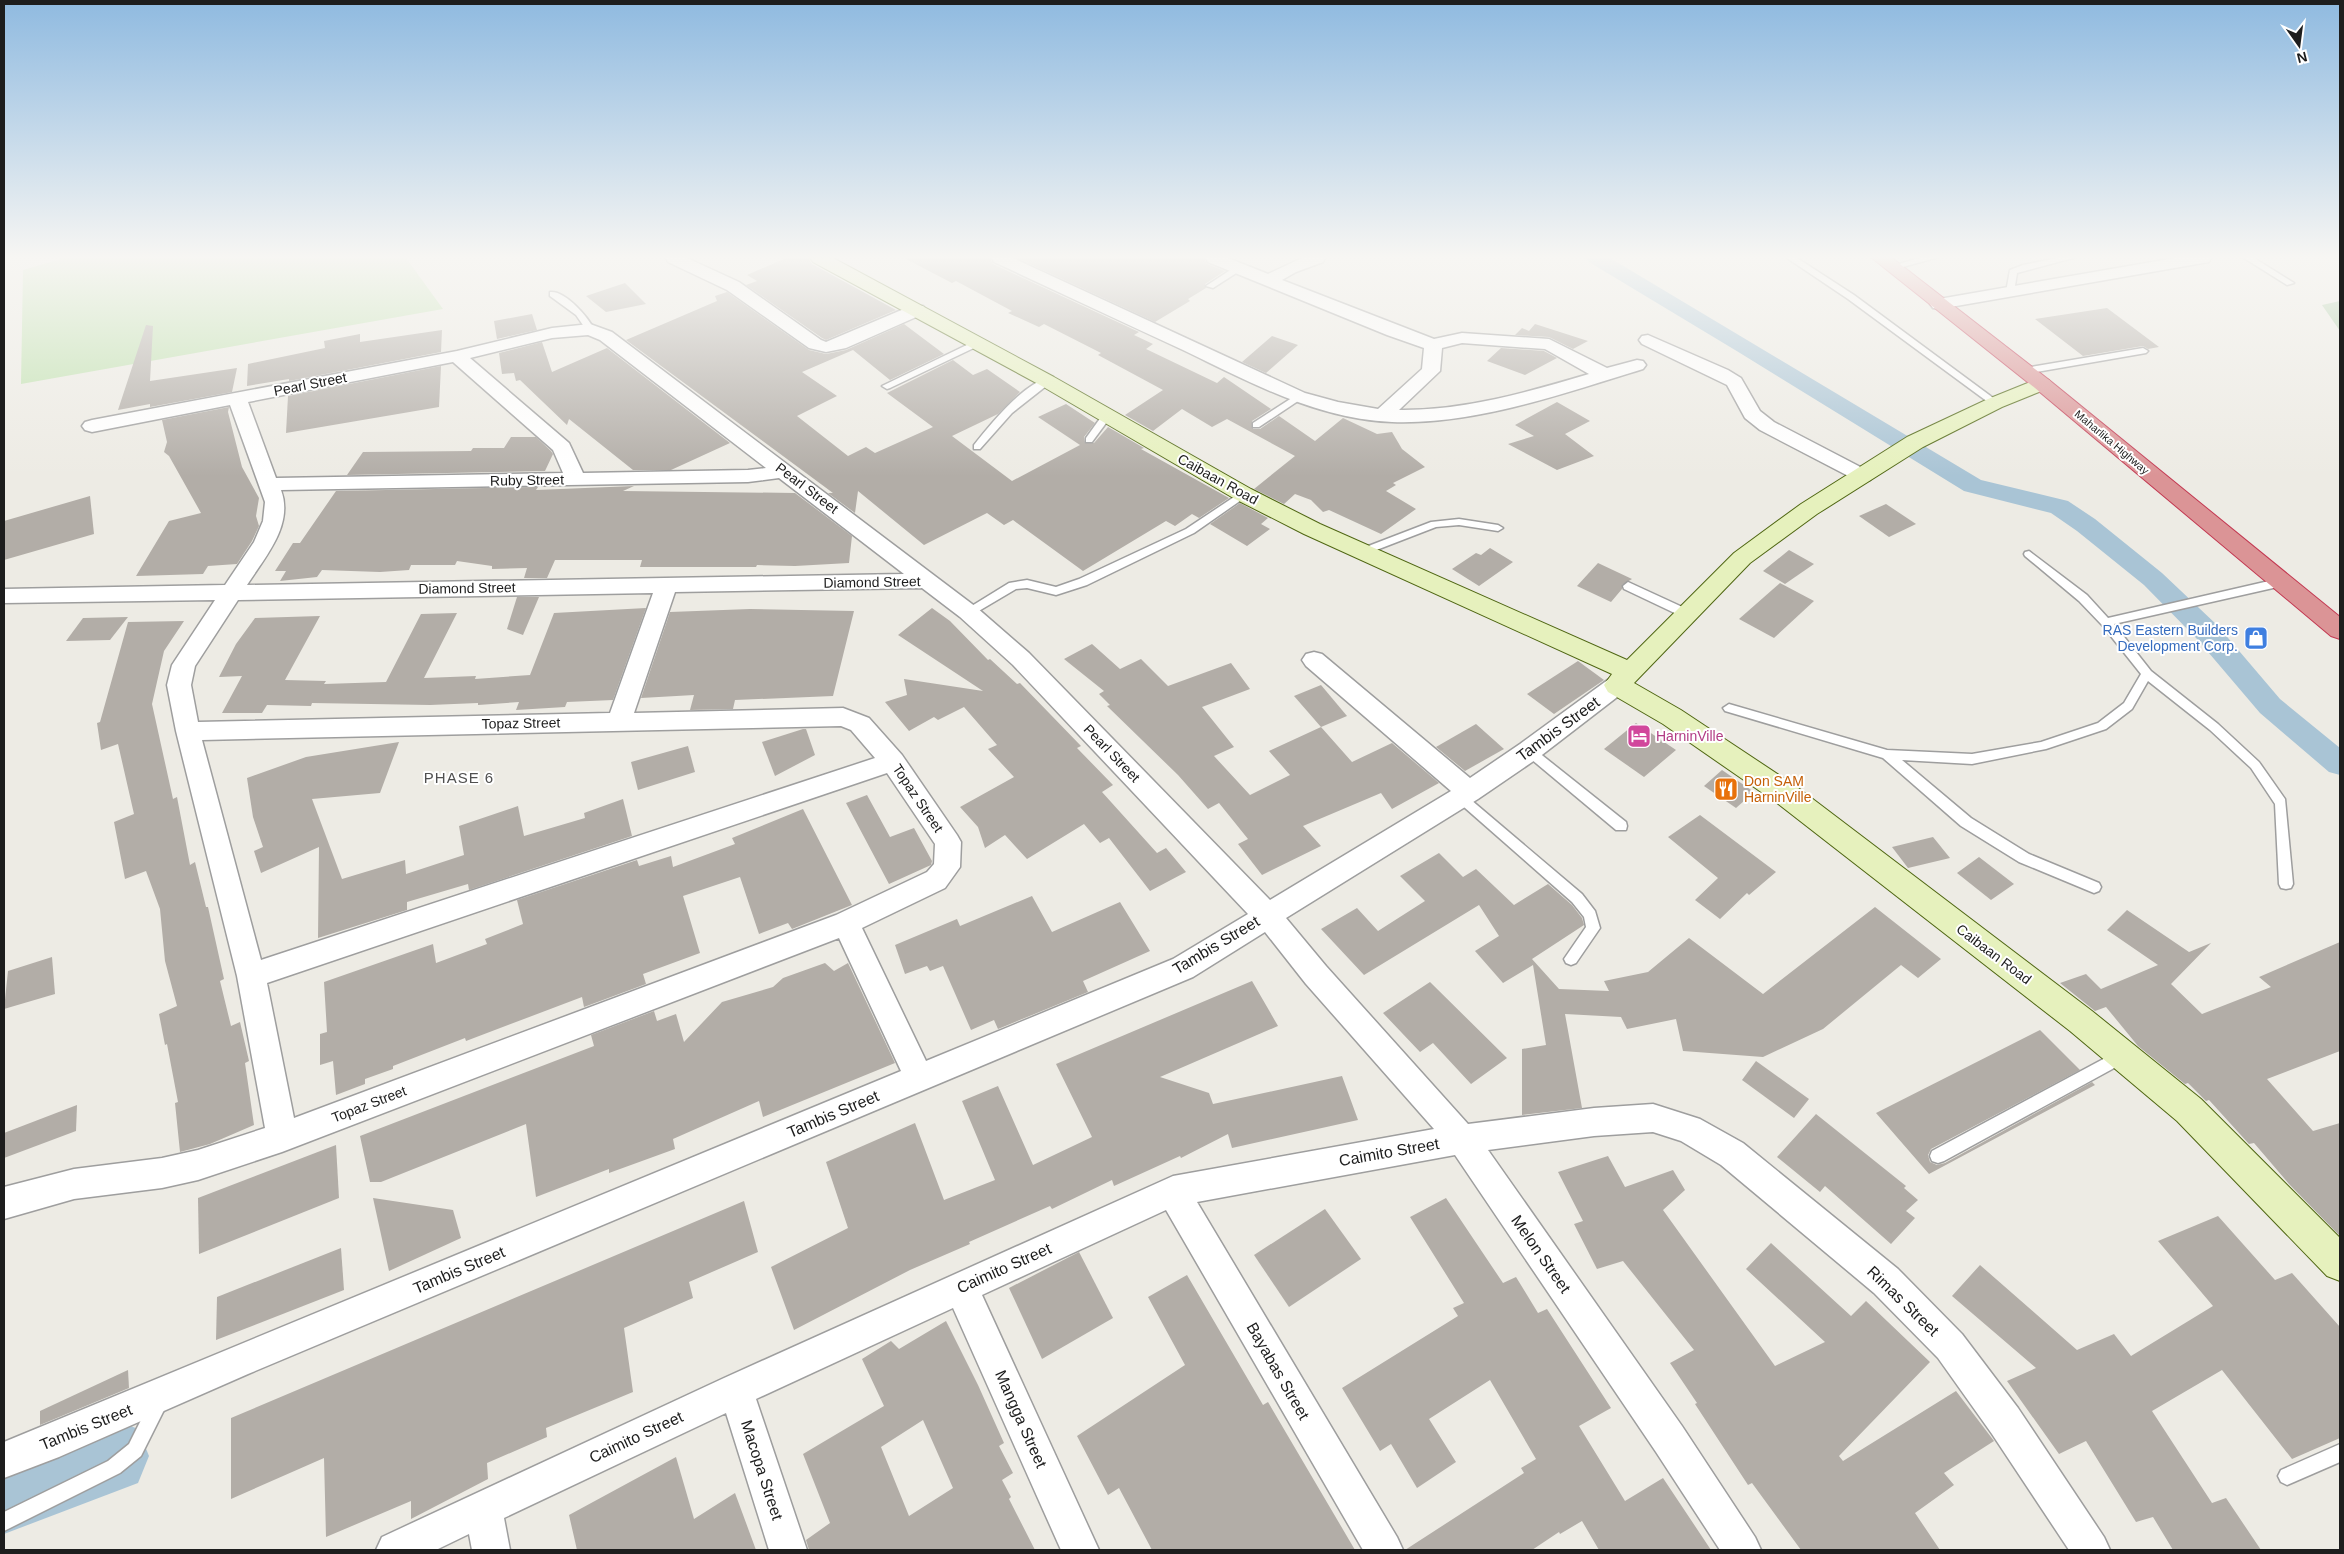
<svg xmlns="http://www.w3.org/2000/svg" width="2344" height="1554" viewBox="0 0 2344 1554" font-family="Helvetica,sans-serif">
	<rect width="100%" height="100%" fill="#edebe4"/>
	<polygon fill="#c0e1af" points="64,258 406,258 443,309 21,384 23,270"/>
	<polygon fill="#a3c79d" points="2340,301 2340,331 2322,305"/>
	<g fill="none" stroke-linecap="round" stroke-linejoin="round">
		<polygon fill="#a9c4d5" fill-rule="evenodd" points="1586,258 1610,258 1981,480 2068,501 2095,519 2162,573 2217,625 2280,699 2340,748 2340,775 2329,772 2260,713 2197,639 2144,585 2077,531 2051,513 1964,491 1740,353 1589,262"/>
		<polygon fill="#a9c4d5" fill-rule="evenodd" points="111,1418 138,1429 149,1456 138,1483 4,1534 4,1458"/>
	</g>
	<g fill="#b2ada7" fill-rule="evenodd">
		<polygon points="786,258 808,258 812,264 896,310 826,340 822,338 746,285 757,281 747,275"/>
		<polygon points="904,258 990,258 993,264 1139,332 1134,335 1153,344 1146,349 1217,383 1224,377 1271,409 1252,421 1253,429 1260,429 1279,416 1315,441 1343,418 1377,434 1392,432 1402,449 1425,467 1393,483 1396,485 1386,491 1416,509 1381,534 1329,510 1323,512 1311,500 1295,494 1284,504 1254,489 1295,456 1227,419 1212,427 1182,409 1153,431 1125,415 1163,390 1098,355 1101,353 1044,324 1039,327 1008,313 1012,311 956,281 952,283"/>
		<polygon points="1017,258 1204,258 1207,264 1225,271 1205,284 1206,288 1188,299 1190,301 1155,322"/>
		<polygon points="625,283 646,304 606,312 586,296"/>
		<polygon points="727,292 809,350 826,354 846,350 904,324 944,354 890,380 853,350 802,372 837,396 797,416 848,456 866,447 875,453 933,427 887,393 953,360 973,375 987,369 1020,392 998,414 952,436 1012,481 1080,445 1038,417 1066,404 1095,423 1084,437 1085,443 1094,443 1108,427 1144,448 1141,449 1229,498 1199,518 1192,514 1175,526 1166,521 1083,571 1013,520 1004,525 987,513 924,545 858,491 855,513 828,493 833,493 626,340 717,301 715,296"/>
		<polygon points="2107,308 2159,347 2148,349 2143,346 2083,356 2035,319"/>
		<polygon points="532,314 537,330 497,339 494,321"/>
		<polygon points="1535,324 1588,341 1573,349 1549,337 1515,335 1522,328 1529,331"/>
		<polygon points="146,325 153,326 150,381 237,368 232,392 150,407 150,404 118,410"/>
		<polygon points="442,330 441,352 289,381 289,379 247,386 248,364 325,348 324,341 360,334 360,342"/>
		<polygon points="1272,336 1298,345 1266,373 1242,362"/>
		<polygon points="542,342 552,372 607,348 730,443 671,470 633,470 569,419 567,425 520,380 516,381 514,373 502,374 499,353"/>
		<polygon points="1501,348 1544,351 1557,358 1525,375 1487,361"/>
		<polygon points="441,366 439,407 286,433 288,396"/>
		<polygon points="1557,402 1590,421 1565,434 1594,456 1557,470 1508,444 1534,436 1515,425"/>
		<polygon points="229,407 228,412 242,467 259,498 256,516 259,526 252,541 237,564 208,566 203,574 136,576 169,521 201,513 169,456 164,452 167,442 162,420"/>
		<polygon points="511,437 536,437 551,451 553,454 545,471 347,475 363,452 471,451 473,448 504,448"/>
		<polygon points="634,486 623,491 795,493 852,536 849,563 795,566 757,565 756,567 640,567 642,560 555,560 547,578 524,578 527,568 492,569 492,566 457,561 455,565 411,565 409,570 380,572 322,570 317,577 280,581 286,571 275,571 293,543 300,543 336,491 538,487 536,490"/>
		<polygon points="90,496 94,534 4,560 4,521"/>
		<polygon points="1240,503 1268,518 1261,524 1270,529 1247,546 1210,524"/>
		<polygon points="1886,504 1916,524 1889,537 1859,516"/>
		<polygon points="1490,548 1513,562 1479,586 1452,569 1476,553 1481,555"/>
		<polygon points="1789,550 1814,564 1785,584 1763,571"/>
		<polygon points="1598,563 1632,579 1622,585 1622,589 1611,602 1577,586"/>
		<polygon points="1780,583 1814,601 1774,638 1739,619"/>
		<polygon points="517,597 539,597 523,635 507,629"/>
		<polygon points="646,608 613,700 567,702 565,707 516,710 519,702 478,705 478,703 430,705 312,703 311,706 267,705 262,713 222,713 242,676 219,677 236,644 255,618 320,616 285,680 326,681 324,684 386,682 421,614 457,613 424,678 476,676 475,679 530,675 554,613"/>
		<polygon points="932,608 950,621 988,660 990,659 1017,684 1020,683 1081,746 1077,748 1113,785 1102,792 1157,853 1166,848 1186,872 1150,891 1109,838 1100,843 1084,824 1027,859 1005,835 985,848 978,827 960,807 1014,777 988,749 997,745 964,707 938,720 934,717 909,731 885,702 907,695 904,679 983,691 898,635"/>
		<polygon points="750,609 854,611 833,696 735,700 733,709 690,710 694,695 641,698 670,612"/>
		<polygon points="128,617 110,640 66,641 83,618"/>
		<polygon points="184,621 164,651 152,704 173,799 177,797 190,865 195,862 206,907 208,907 224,979 220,981 231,1026 240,1022 249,1061 245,1063 254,1125 210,1144 180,1152 175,1103 178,1102 167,1044 165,1045 159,1014 177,1006 165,961 160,909 146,871 125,879 114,822 134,814 118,744 101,750 97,723 100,722 128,622"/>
		<polygon points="1092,644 1120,669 1141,659 1168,686 1231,663 1250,689 1202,707 1234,747 1214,756 1250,795 1290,775 1269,751 1321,727 1352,762 1392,743 1439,783 1392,809 1381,793 1303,826 1321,846 1262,875 1238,844 1248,839 1219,803 1208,809 1178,775 1107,706 1110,705 1099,694 1104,691 1064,659"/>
		<polygon points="1578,661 1604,680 1554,714 1527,694"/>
		<polygon points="1321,685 1347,716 1321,727 1294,696"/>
		<polygon points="1636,723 1676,750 1644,777 1604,749"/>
		<polygon points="1476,724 1504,749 1465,771 1436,747"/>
		<polygon points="803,729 806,729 815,755 775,776 762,742"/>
		<polygon points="399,742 380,793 312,799 342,879 405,860 406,874 464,855 459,826 518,806 524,836 585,818 584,813 623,799 632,836 469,890 468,884 407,902 407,910 318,938 319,847 261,873 254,851 263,847 253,817 247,778 306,757"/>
		<polygon points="688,746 695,772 638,790 631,762"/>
		<polygon points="1722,770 1754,792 1736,808 1704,786"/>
		<polygon points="867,795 890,837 914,828 932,861 931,865 889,884 846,803"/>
		<polygon points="803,809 852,905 792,929 788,923 759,934 740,877 683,896 700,953 643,974 646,984 584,1007 582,997 466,1041 465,1038 393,1066 393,1069 365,1079 365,1084 336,1095 333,1061 320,1065 320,1034 327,1032 324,982 433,944 436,963 487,944 485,939 523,924 517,900 637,860 639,866 671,856 673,867 735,844 732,838"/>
		<polygon points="1700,815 1776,872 1749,895 1747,893 1720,919 1695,900 1718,878 1668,837"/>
		<polygon points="1933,837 1950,858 1908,868 1892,847"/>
		<polygon points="1439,853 1463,877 1476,869 1514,905 1548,884 1572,905 1582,918 1584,925 1532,959 1559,989 1609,991 1604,981 1648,972 1689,938 1763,994 1875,907 1941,959 1918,978 1901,965 1823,1029 1763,1057 1683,1051 1676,1019 1627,1029 1621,1017 1565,1014 1582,1108 1522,1115 1522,1049 1546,1045 1533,965 1503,983 1475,951 1499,936 1479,905 1364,975 1321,929 1357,908 1378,931 1425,901 1400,876"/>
		<polygon points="1979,857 2014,884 1991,900 1957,873"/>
		<polygon points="1032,896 1052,932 1120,902 1150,951 1083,981 1088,992 998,1029 994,1020 971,1030 943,966 930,971 927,966 905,974 895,945 957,919 960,926"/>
		<polygon points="2127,910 2189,952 2211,943 2171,984 2202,1014 2271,987 2259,977 2340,942 2340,1051 2267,1079 2313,1131 2340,1123 2340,1236 2289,1184 2254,1143 2249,1144 2209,1100 2206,1101 2188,1083 2185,1084 2138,1046 2106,1007 2095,1011 2060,983 2086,974 2101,989 2158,965 2107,930"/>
		<polygon points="52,957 55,994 4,1009 8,971"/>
		<polygon points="825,963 834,971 848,963 895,1063 763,1117 759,1101 673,1139 675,1149 609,1173 609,1169 536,1197 526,1124 381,1182 370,1182 360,1136 594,1046 591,1035 654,1011 657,1021 676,1014 684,1042 722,1002 773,987 783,978"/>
		<polygon points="1252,981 1278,1026 1160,1077 1209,1093 1213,1104 1342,1076 1358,1120 1232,1148 1228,1134 1181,1158 1180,1156 1114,1186 1112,1180 1052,1209 1050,1206 969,1242 970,1244 910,1270 794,1330 771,1267 848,1228 826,1162 915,1123 944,1200 995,1180 962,1101 998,1086 1033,1165 1092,1137 1056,1064"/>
		<polygon points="1430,982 1507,1058 1471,1084 1433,1043 1420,1052 1383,1013"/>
		<polygon points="2040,1030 2080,1070 1931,1149 1928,1155 1930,1162 1937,1165 1945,1163 2092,1082 2095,1085 1929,1174 1876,1113"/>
		<polygon points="1756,1061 1809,1099 1794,1118 1742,1080"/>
		<polygon points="77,1105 76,1131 4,1158 4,1133"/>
		<polygon points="1816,1114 1906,1186 1904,1188 1918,1200 1906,1211 1915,1218 1891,1244 1825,1186 1820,1192 1777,1157"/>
		<polygon points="336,1145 339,1198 199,1254 198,1198"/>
		<polygon points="1608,1156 1625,1187 1673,1170 1685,1190 1663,1210 1775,1366 1825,1342 1746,1269 1771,1243 1851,1316 1866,1301 1930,1362 1839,1456 1843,1461 1956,1391 1994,1441 1944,1473 1954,1485 1915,1513 1940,1550 1801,1550 1752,1483 1748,1485 1695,1404 1697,1403 1670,1363 1694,1350 1623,1261 1597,1269 1574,1224 1583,1221 1558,1172"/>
		<polygon points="373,1198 453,1210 461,1238 389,1271"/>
		<polygon points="1446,1198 1503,1283 1516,1277 1538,1313 1547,1309 1611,1408 1579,1426 1625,1501 1663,1478 1711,1550 1599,1550 1582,1521 1560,1534 1559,1532 1532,1550 1405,1550 1524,1473 1521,1468 1536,1459 1490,1380 1429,1419 1456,1462 1417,1488 1391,1444 1380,1451 1342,1388 1458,1316 1453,1308 1464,1303 1410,1217"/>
		<polygon points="744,1201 758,1252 689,1282 693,1298 624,1328 633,1392 546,1428 547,1437 487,1463 488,1479 411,1519 411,1501 326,1537 324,1458 231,1499 231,1418"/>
		<polygon points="1325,1209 1361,1259 1289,1307 1254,1255"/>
		<polygon points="2218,1216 2275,1280 2292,1273 2340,1327 2340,1438 2292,1459 2222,1370 2152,1411 2212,1503 2226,1498 2261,1550 2173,1550 2153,1517 2136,1522 2086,1441 2059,1454 2007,1381 2036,1368 1952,1296 1980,1265 2077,1350 2114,1334 2131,1356 2213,1306 2158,1241"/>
		<polygon points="341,1248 344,1290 216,1340 217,1297"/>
		<polygon points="1079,1252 1113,1318 1042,1359 1009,1288"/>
		<polygon points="1187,1275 1263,1405 1268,1402 1355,1550 1152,1550 1119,1488 1108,1495 1077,1436 1185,1365 1148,1297"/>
		<path d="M946,1321l32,64 26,58 -5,3 14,27 -11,7 9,17 -2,2 26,51h-226l-3,-10 24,-17 -27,-69 81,-48 -22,-47 29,-18 8,8zM923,1420l30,68 -44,28 -28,-69z"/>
		<polygon points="128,1370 129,1388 40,1425 40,1411"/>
		<polygon points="676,1457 694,1519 735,1493 756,1550 577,1550 569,1515"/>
	</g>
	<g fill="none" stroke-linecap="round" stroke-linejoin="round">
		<g stroke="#9e9e9e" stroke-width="3">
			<g id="lane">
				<polygon points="1787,258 1797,258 1854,295 2000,403 1995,406 1992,405 1848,299"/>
				<polygon points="1920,258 1935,258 1892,270 1888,267"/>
				<polygon points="2057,258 2073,258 2017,273 2014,292 2010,295 2006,292 2010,270 2023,265"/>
				<polygon points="2244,258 2254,258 2294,283 2287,285"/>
				<polygon points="1238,265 1242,268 1241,270 1213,288 1206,286"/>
				<path d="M550,292c15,-2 38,25 44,37l-1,2h-6l-11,-16 -26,-19z"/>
				<polygon points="977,340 980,341 980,345 890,388 887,389 882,386"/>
				<polygon points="2143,348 2148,351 2146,353 2025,374 2020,371 2025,368"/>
				<path d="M1047,378l5,3 -2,2 -38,30 -32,36h-6v-4c16,-20 47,-59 73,-67z"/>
				<polygon points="1298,394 1303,397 1301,399 1259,427 1253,427 1253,423"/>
				<polygon points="1107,412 1112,415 1092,442 1086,442 1086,438 1104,413"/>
				<polygon points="1243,491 1247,492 1247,496 1194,533 1087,585 1056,595 1027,588 1016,589 972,615 968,616 962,612 1009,583 1027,580 1056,587 1079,579 1186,529"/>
				<polygon points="1459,519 1498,525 1503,528 1498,531 1459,525 1436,527 1366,554 1358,554 1357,552 1358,550 1431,522"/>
				<polygon points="2029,551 2087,595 2108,618 2282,578 2286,579 2287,582 2282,586 2114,624 2151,671 2218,724 2259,762 2285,799 2293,884 2291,888 2286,889 2281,888 2279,884 2275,804 2251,768 2210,730 2148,681 2132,709 2106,729 2046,749 1972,764 1902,760 1971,818 2029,854 2099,883 2101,887 2099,891 2094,893 2019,862 1961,826 1883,758 1725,711 1723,708 1729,704 1887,750 1972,754 2041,742 2098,723 2124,703 2141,674 2102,625 2079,601 2025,556 2024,554 2025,552"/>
				<polygon points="1628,582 1691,611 1693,614 1687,618 1683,617 1624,589 1623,586"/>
				<polygon points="1529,746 1533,748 1626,822 1627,826 1626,830 1616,830 1525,754 1523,751 1525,748"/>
				<polygon points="1460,792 1464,794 1582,894 1595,911 1600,928 1576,963 1571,965 1566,963 1564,959 1586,927 1584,917 1572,902 1456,800 1454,797 1456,794"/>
				<polygon points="2122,1049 2127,1051 2129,1056 2127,1061 1944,1161 1938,1163 1932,1161 1930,1156 1932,1151"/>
				<polygon points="159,1393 165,1396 168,1402 141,1456 120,1473 4,1531 4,1512 108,1461 129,1444 153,1396"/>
				<polygon points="2340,1444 2340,1462 2287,1485 2281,1482 2278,1476 2281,1470"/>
			</g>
		</g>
		<g stroke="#9e9e9e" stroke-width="3">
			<g id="street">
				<polygon points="666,258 687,258 739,282 821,340 826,342 911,306 923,306 926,310 923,314 846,348 826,352 809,348 727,290 668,262"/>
				<path d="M992,258h21l292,135 33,9 40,7 44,-40 2,-21 -37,-13 -179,-73 -2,-4h22l40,16 34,-16h23l-2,4 -27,10 -14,8 152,59 28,-6 87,6 58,29 30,-8 6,1 3,4 -3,4c-79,24 -166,56 -251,53 -76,-3 -142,-40 -209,-72 -63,-29 -126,-59 -189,-88zM1462,343l83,6 44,25c-61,18 -125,37 -190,36l41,-39 2,-23z"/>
				<polygon points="2175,258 2211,258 2209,262 2203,263 1939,309 1933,308 1930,304 1933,300 1939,299"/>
				<path d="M590,324l22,8 364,275 53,46 241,247 181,-109 -145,-125 -4,-6 4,-6 8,-2 8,2 148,124 50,-34 89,-65 8,-2 8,2 4,6 -4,6 -87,67 -60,41 -192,119 40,48 142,158 126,-16 59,-4 47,15 43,24 155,126 64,65 56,74 86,129 6,13h-41l-77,-116 -54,-76 -64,-65 -153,-128 -40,-24 -28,-9 -59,4 -106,14 194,276 73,111 6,13h-41l-64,-98 -201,-297 -258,47 200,335 6,13h-40l-197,-340 -184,85 117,255h-38l-108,-242 -197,91 51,151h-38l-43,-137 -222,105 6,32h-38l-3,-16 -33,16h-60l6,-13 342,-159 449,-202 261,-47 -128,-145 -41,-52 -72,45 -945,397 -189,83 -55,21v-36l897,-371 -62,-133 -557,214 -84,28 -36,8 -88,11 -70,20v-32l70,-18 88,-11 36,-8 67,-22 -28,-152 -61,-245 -9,-46 5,-20 43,-65 -211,3v-14l221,-4 29,-43 9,-21 2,-19 -35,-97 -138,27 -7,-2 -3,-4 3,-4 7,-2 365,-69 95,-23zM588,335l12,5 166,128 -18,2 -165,3 -14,-30 -99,-85 82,-20zM453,362l100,88 10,23 -287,5 -28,-76zM779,478l125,96 -657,11c18,-28 47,-60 34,-95l467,-8zM922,588l38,29 53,48 235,249 -75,45 -247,102 -64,-133 83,-40 15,-21 1,-25 -4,-7 -55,-80 -33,-37 -26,-10 -209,5 41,-121zM653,593l-43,120 -412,9 -7,-37 4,-19 43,-66zM841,726l10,4 24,28 -614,202 -59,-220zM887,773l48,71 -1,20 -7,8 -91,43 -542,203 -27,-135z"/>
				<polygon points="1648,335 1728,370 1741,378 1760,411 1774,422 1870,472 1873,476 1870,480 1863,482 1856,480 1760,430 1745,418 1727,385 1642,344 1639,340 1642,336"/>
			</g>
		</g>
		<g stroke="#4f6612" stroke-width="2">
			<polygon id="secondary" points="810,258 833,258 1054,377 1251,489 1320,524 1627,660 1734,553 1801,504 1907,437 1988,399 2035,380 2042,378 2049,380 2052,384 2049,388 2002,407 1923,447 1817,514 1750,563 1634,683 1681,710 1797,787 2092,1011 2201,1099 2340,1238 2340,1281 2327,1276 2177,1121 2070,1031 1777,803 1663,724 1608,692 1604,685 1612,674 1304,534 1235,499 1040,385 813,262"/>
		</g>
		<g stroke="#c33952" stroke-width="2">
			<polygon id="highway" points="1872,258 1892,258 2049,380 2340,617 2340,639 2331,636 2035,388"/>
		</g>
		<use href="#lane" fill="#fff" fill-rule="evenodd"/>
		<use href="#street" fill="#fff" fill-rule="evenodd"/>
		<use href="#secondary" fill="#e6f1bd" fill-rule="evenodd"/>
		<use href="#highway" fill="#db9496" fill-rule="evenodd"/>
	</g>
	<linearGradient id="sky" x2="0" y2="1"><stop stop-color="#8fbae0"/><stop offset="0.54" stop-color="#f7f6f3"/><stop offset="1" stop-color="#f7f6f3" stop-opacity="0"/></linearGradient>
	<rect width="2344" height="476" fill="url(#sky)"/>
	<defs>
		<g id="shop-square" transform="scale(1.25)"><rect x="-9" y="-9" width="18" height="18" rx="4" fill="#3f7fe0" stroke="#fff"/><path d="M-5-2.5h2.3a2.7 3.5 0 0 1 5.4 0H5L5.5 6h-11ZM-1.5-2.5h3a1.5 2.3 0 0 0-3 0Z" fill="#fff"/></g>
		<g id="hotel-square" transform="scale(1.25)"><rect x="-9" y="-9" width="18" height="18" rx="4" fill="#d1479c" stroke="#fff"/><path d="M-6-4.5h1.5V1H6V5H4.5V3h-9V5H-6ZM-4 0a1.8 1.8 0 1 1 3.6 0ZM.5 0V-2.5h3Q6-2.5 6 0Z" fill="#fff"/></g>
		<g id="restaurant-square" transform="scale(1.25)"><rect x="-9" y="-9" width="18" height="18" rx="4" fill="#e8710a" stroke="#fff"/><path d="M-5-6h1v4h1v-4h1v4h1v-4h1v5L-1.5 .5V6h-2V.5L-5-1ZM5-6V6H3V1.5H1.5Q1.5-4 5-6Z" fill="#fff"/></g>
	</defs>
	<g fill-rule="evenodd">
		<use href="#shop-square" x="2256" y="638"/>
		<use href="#hotel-square" x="1639" y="736"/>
		<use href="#restaurant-square" x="1726" y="789"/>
	</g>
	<g text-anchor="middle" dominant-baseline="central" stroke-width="4" stroke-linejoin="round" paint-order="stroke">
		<g font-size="11" fill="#1d1d1d" stroke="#fff">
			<text transform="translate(2112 442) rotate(40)">Maharlika Highway</text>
		</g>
		<g font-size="14" fill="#1d1d1d" stroke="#fff">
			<text transform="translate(310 384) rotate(-11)">Pearl Street</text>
			<text transform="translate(1218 479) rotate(29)">Caibaan Road</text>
			<text transform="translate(527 480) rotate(-1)">Ruby Street</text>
			<text transform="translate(807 488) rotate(37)">Pearl Street</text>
			<text transform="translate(872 582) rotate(-1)">Diamond Street</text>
			<text transform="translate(467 588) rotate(-1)">Diamond Street</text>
			<text transform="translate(521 723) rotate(-1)">Topaz Street</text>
			<text transform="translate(1112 753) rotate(46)">Pearl Street</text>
			<text transform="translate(918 798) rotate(56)">Topaz Street</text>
			<text transform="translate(1994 954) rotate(37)">Caibaan Road</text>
			<text transform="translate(369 1104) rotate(-21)">Topaz Street</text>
		</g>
		<g font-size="14" fill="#366cbe" stroke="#fff" text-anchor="end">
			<text x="2238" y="630">RAS Eastern Builders<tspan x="2238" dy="16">Development Corp.</tspan></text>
		</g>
		<g font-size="14" fill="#b23c85" stroke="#fff" text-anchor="start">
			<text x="1656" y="736">HarninVille</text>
		</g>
		<g font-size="14" fill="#c56008" stroke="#fff" text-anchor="start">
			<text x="1744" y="781">Don SAM<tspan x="1744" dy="16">HarninVille</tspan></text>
		</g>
		<g font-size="15" letter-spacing="1" fill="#505050" stroke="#fff">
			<text x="459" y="777">PHASE 6</text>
		</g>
		<g font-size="16" fill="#1d1d1d" stroke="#fff">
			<text transform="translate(1558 729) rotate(-36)">Tambis Street</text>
			<text transform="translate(1216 945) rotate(-31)">Tambis Street</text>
			<text transform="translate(833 1114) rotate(-23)">Tambis Street</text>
			<text transform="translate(1389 1152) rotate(-10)">Caimito Street</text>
			<text transform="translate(1541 1254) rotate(55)">Melon Street</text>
			<text transform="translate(1004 1268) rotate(-24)">Caimito Street</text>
			<text transform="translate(459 1270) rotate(-23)">Tambis Street</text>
			<text transform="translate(1903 1301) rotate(44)">Rimas Street</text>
			<text transform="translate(1278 1371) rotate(60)">Bayabas Street</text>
			<text transform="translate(1021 1419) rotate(66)">Mangga Street</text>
			<text transform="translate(86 1427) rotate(-22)">Tambis Street</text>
			<text transform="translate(636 1437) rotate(-25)">Caimito Street</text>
			<text transform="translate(762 1470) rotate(72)">Macopa Street</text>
		</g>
	</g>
	<rect width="2344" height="1554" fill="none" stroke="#1d1d1d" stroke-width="10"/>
	<g transform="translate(2299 45) rotate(166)" stroke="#ffffff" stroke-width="4" paint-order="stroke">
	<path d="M0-4L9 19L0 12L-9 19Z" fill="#1d1d1d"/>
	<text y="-8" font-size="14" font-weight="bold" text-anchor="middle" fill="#1d1d1d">N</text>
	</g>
</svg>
